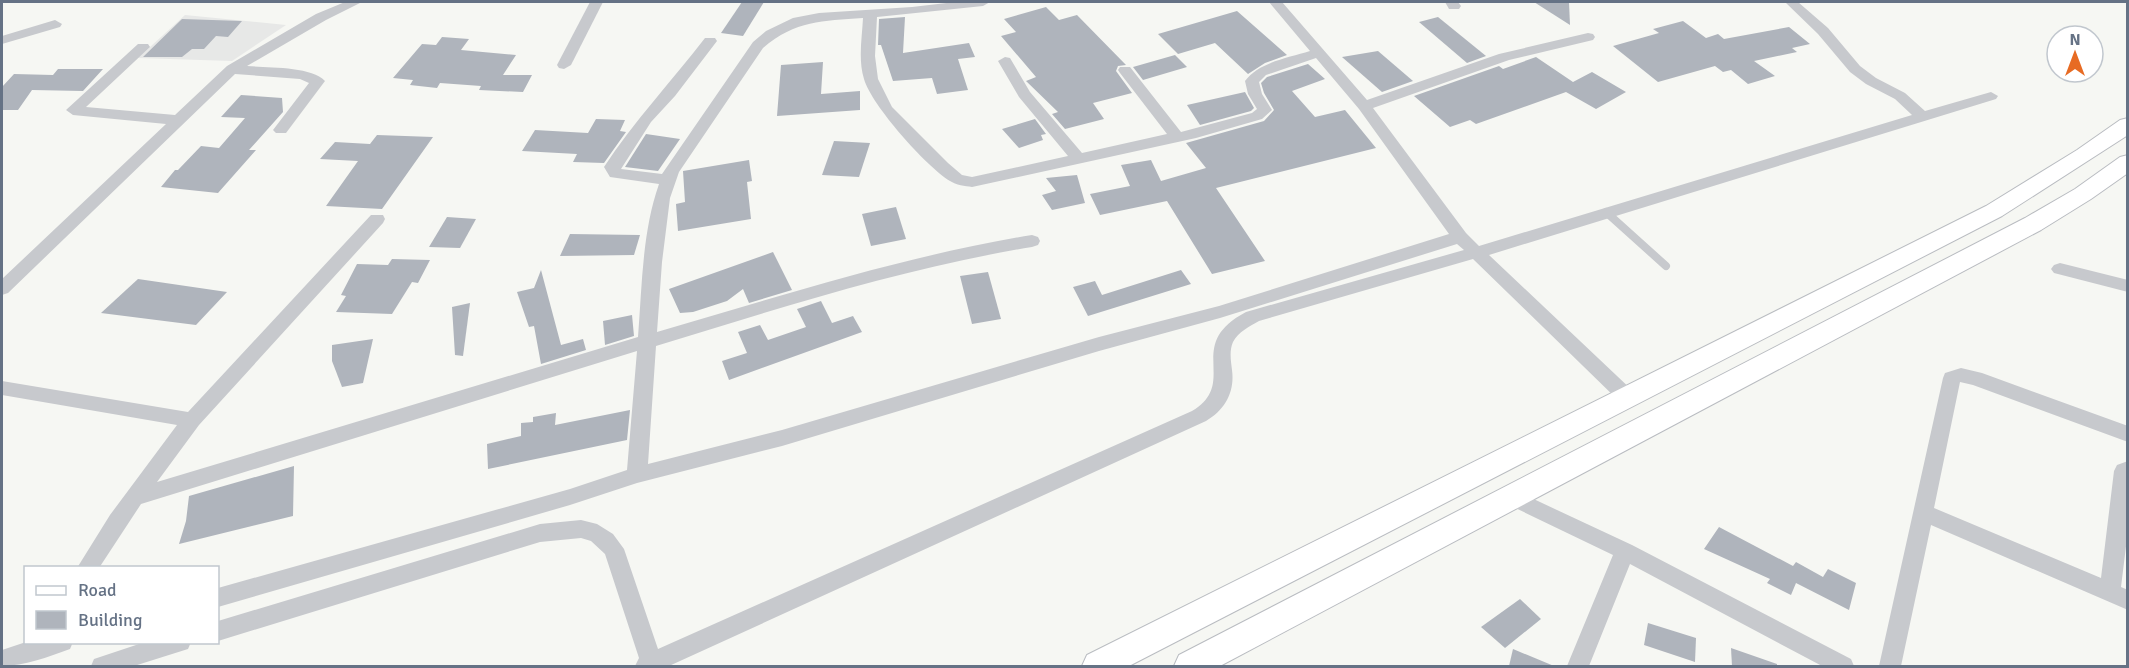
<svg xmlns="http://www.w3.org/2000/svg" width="2129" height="668" viewBox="0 0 2129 668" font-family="Signika,sans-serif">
	<rect width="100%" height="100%" fill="#f6f7f3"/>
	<polygon fill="#e7e8e7" points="185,15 286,25 232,61 138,58"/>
	<g fill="#afb4bc">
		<polygon points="742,2 764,2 743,36 721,33"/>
		<polygon points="1534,2 1569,2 1570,25"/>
		<polygon points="1046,7 1059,20 1077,15 1126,65 1118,66 1116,71 1132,93 1093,103 1104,119 1065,129 1052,114 1058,112 1026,81 1036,77 1001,36 1016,32 1004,19"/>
		<polygon points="1237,11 1287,55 1265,63 1248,74 1215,43 1178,54 1158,34"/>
		<polygon points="905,17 903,53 969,43 975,57 958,59 968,90 937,94 932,78 893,81 881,45 878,45 879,19"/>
		<polygon points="1438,17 1486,56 1467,63 1419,22"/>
		<polygon points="182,19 242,21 228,37 216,36 204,49 192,49 182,57 143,57"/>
		<polygon points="1683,21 1706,38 1718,34 1724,39 1789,27 1810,44 1792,48 1797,52 1754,61 1775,76 1748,84 1731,70 1723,72 1715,66 1658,82 1613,46 1659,33 1653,29"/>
		<polygon points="442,37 469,39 461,50 516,55 503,75 532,75 523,92 479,90 481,86 440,83 437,88 410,85 413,80 393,78 422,44 436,45"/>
		<polygon points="1378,51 1413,81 1382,92 1342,57"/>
		<polygon points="1175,55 1187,67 1143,80 1133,67"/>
		<polygon points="1536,57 1573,82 1592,72 1626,92 1596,109 1566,92 1476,124 1470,120 1450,127 1414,96 1499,66 1503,69"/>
		<polygon points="823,62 821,94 860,91 860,110 777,116 781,65"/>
		<polygon points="1308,64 1325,79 1292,91 1315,117 1345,110 1376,148 1216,188 1265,261 1212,274 1167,201 1100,215 1090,194 1130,186 1121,165 1151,160 1161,181 1206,168 1186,143 1264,121 1274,110 1264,93 1261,83 1267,77"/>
		<polygon points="58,69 103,69 83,91 32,90 18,110 2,110 2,87 14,74 53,75"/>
		<polygon points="1245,92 1254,108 1251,111 1200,125 1187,105"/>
		<polygon points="241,95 282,98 283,112 249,150 256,150 218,193 161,187 175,170 178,170 201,146 219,148 245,118 221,117"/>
		<polygon points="596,119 625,120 620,131 626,132 604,163 573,162 577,154 522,151 535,130 588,133"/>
		<polygon points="1035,119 1046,134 1041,135 1043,140 1019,148 1002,129"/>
		<polygon points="646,134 680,139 658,171 625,167"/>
		<polygon points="377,135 433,137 382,209 326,206 358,161 320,159 335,142 370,144"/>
		<polygon points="834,141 870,143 859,177 822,175"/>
		<polygon points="749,160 752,181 747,182 751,219 678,231 676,204 685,202 683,171"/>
		<polygon points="1077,175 1085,203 1052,210 1042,195 1056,191 1046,178"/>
		<polygon points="896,207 906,239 871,246 862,214"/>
		<polygon points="447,217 476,219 460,248 429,247"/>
		<polygon points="570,234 640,235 634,255 560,256"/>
		<polygon points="773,252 792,290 749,303 743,289 727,301 693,312 680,313 669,289"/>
		<polygon points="392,259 430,260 418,283 412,282 392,314 336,312 346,296 341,295 357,264 388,265"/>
		<polygon points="541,270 561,345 583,339 586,350 541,364 534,326 529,327 517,292 534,288"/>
		<polygon points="1181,270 1191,284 1088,316 1073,287 1095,281 1102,295"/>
		<polygon points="988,272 1001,319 972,324 960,276"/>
		<polygon points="138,279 227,292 196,325 101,313"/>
		<polygon points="821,301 832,323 853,316 862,332 729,380 722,361 747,353 738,332 760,325 768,340 806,327 797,309"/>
		<polygon points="470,303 463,356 455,355 452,307"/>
		<polygon points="632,315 634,336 605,345 603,321"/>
		<polygon points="373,339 363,383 342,387 332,361 332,345"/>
		<polygon points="630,410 627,440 488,469 487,444 521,436 521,423 533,422 533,417 556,413 555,425"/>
		<polygon points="294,466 293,516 179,544 186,521 189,496"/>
		<polygon points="1719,527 1793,566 1796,562 1823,577 1828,569 1856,583 1849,610 1796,583 1791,595 1767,583 1770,579 1704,549"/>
		<polygon points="1520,599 1541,619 1505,648 1481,627"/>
		<polygon points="1648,623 1696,638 1695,662 1644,645"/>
		<polygon points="1731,648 1777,664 1777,666 1732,666"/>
		<polygon points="1513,649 1554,666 1509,666"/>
	</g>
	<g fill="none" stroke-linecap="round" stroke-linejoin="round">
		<g stroke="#b9bcc1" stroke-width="2">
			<g id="secondary">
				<polygon points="2128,118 2128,135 2002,216 1129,666 1082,666 1087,655 1986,206 2077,150 2120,120"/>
				<polygon points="2128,155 2128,173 2091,199 2041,230 1220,666 1174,666 1179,655 2025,218 2075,189 2120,157"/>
			</g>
		</g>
		<polyline stroke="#c7c9cd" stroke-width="8" points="1606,212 1666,266"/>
		<g fill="#c7c9cd" fill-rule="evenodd">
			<path d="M345,2h17l-36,18 -79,46c21,2 64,0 78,15l-39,52h-10l-3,-3 36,-47 -9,-4 -65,-5 -227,219 -6,2v-16l164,-155 -93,-9 -7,-5 72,-66h10l2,3 -64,60 89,8 52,-49 89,-52z"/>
			<polygon points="590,2 603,2 571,65 564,69 559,68 557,65"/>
			<path d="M955,2h35l-7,4 -106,11 -2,39 3,23 14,28 56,56 14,12 10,2 96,-21 -49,-59 -21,-36 7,-4 5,1 20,34 52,61 85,-19 -47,-61 -2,-3 2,-3h10l51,65 71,-19 5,-4 -9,-15 -3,-13c14,-19 43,-23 65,-30l-41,-49h13l85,98 132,-46 89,-21 5,1 2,3 -2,3 -84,20 -136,48 93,125 13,13 433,-131 -17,-16 -29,-15 -16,-12 -32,-38 -33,-32h13l30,26 32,38 16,12 29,15 20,18 66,-19 7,4 -2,3 -507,156 146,138 2,5 -2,5 -7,2 -7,-2 -148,-144 -214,62c-9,5 -21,11 -26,21 -4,9 -2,19 -1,28 3,22 -7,40 -26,51l-537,245h-34l4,-8 -34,-104 -14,-13 -10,-3 -41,4 -322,99v-20l322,-97 41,-4 16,4 16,10 11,15 34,100 534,-238c48,-29 -9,-66 54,-99l218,-62 -7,-6 -237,74 -121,33 -317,95 -145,37 -67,22 -352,102v-19l352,-99 57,-19 10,-119 -496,153 -42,64h-22l33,-53 67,-90 -175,-30v-14l186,31 183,-197h12l2,4 -2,4 -184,202 -42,57 481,-145c4,-50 4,-105 21,-153l-49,-7 -6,-10c30,-46 68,-86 101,-129h10l2,3 -42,55 -24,26 -30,47 41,5 91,-132 13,-11 27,-13 26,-5 93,-6zM863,18c-1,20 -5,42 1,61 8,27 62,87 86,102 6,4 15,5 22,6l224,-49 66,-19 10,-9 -10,-16 -3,-12 7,-7 50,-17 43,51 90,125 -230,72 -120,31 -317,93 -134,34 8,-118c124,-38 248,-78 376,-99l6,-2 2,-4 -2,-4 -6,-2c-128,21 -251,61 -375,97l5,-70 8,-64 9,-26 84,-124c33,-28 59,-27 100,-30z"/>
			<polygon points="1445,2 1458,2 1461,6 1459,9 1449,9"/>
			<polygon points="55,20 62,24 60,27 2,44 2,36"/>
			<polygon points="2060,263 2128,280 2128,292 2054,273 2051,269 2054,265"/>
			<polygon points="1961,368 1982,373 2128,426 2128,442 1973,385 1960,382 1934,508 2101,578 2114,471 2117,465 2128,461 2128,530 2121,587 2128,590 2128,610 1931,525 1901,666 1879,666 1943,378 1945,373"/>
			<polygon points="1512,489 1632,545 1851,659 1854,666 1822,666 1630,564 1589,666 1567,666 1613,555 1505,503 1502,497 1505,491"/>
			<path d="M26,642h47l-3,7c-22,8 -46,17 -68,17v-16z"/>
			<polygon points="145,642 191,642 188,649 134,666 91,666 94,659"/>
		</g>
		<use href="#secondary" fill="#fff" fill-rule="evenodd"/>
	</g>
	<rect width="2129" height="668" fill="none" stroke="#657285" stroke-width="6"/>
	<rect x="24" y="566" width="195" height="78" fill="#ffffff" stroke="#c1c7ce" stroke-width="1.5"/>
	<rect x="36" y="586" width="30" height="9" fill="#ffffff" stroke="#c1c7ce" stroke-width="1.5"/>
	<text x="78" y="596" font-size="18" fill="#657285">Road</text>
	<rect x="36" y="611" width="30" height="18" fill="#afb4bc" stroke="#c1c7ce" stroke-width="1.5"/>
	<text x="78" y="626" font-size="18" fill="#657285">Building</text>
	<g transform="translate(2075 54)"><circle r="28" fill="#ffffff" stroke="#c1c7ce" stroke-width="1.5"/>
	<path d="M0-4.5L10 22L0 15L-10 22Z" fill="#e76b23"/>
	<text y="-9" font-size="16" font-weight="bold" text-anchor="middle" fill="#657285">N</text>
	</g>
</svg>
